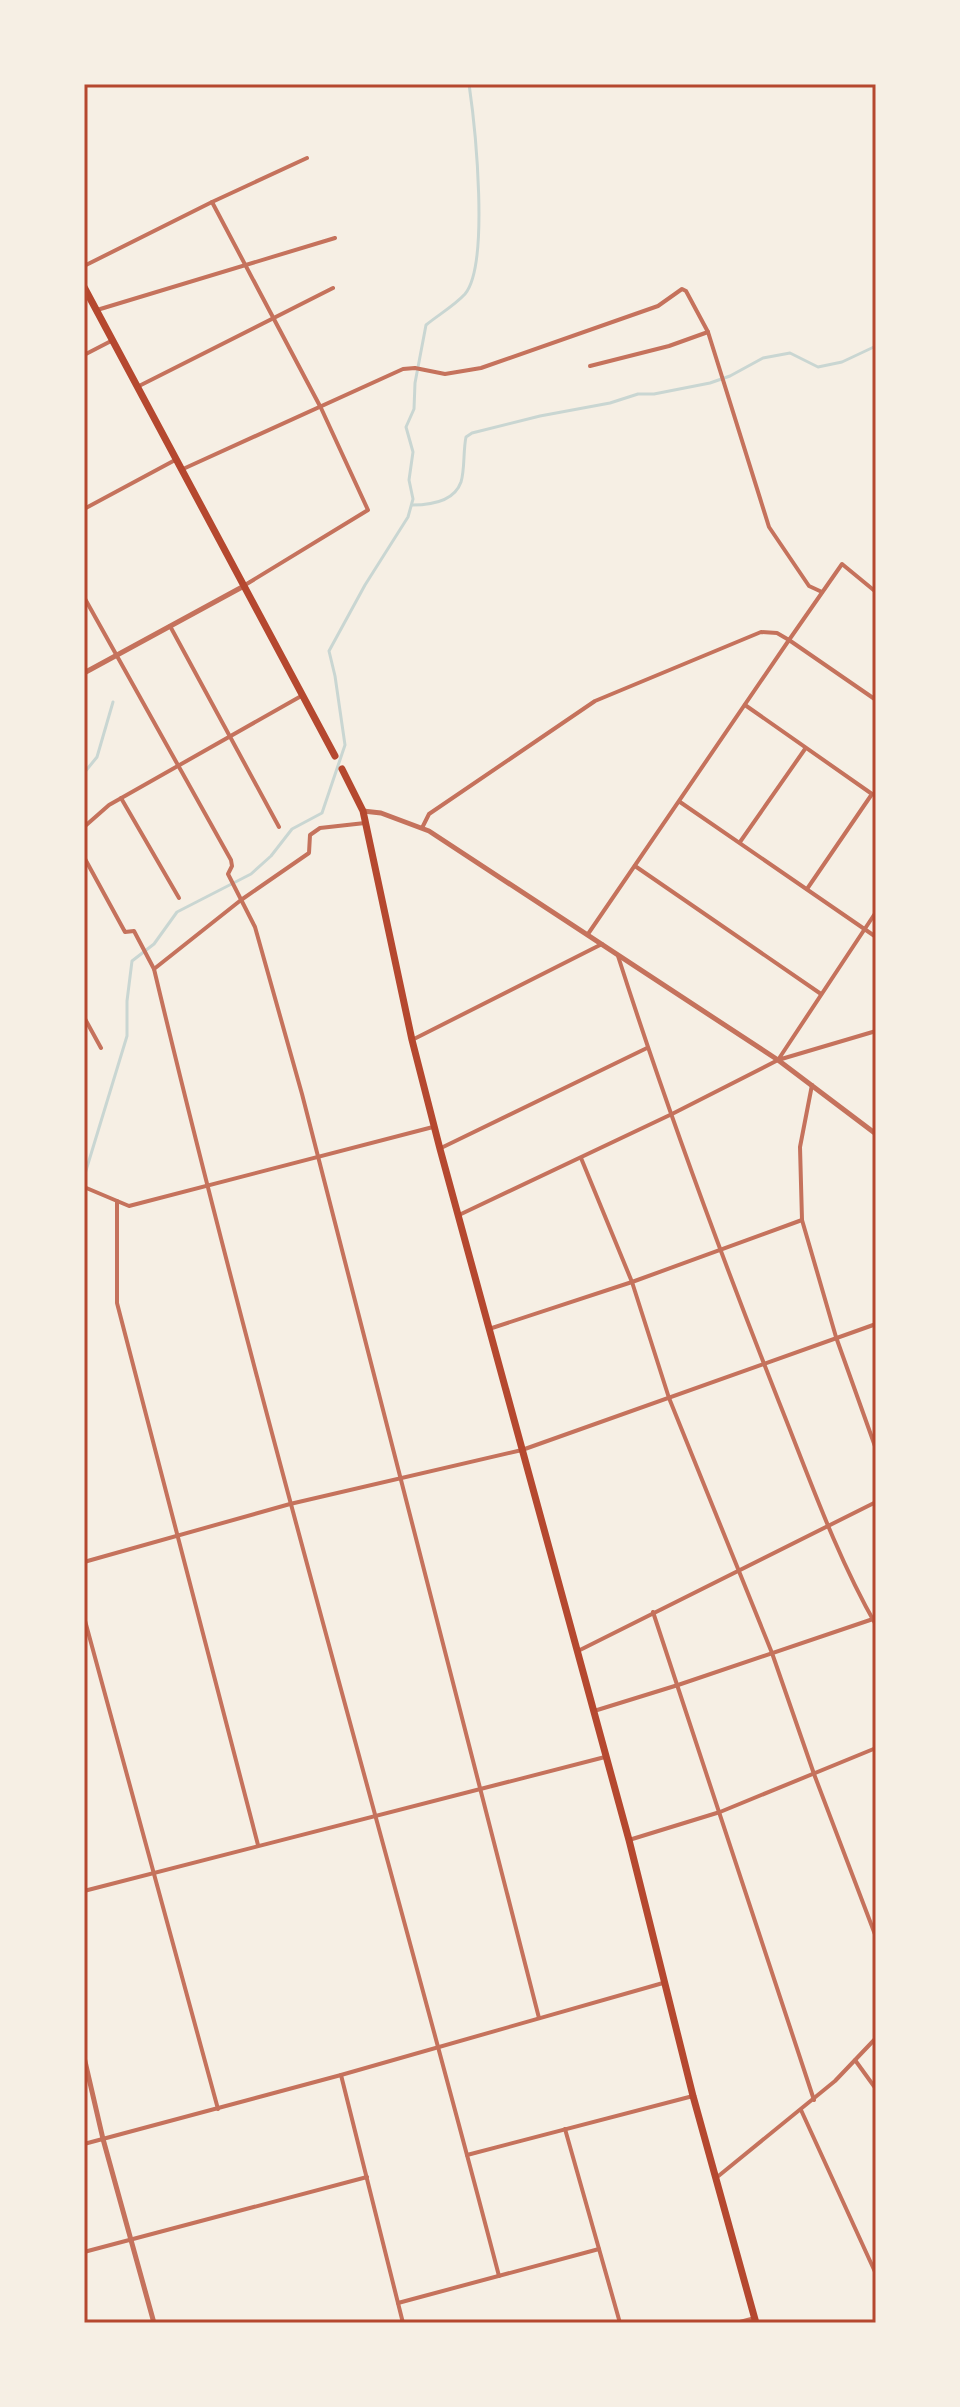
<svg xmlns="http://www.w3.org/2000/svg" width="960" height="2407" viewBox="0 0 960 2407" font-family="Cabin,sans-serif">
	<rect width="100%" height="100%" fill="#f6efe4"/>
	<g fill="none" stroke-linecap="round" stroke-linejoin="round">
		<g stroke="#c9d6d2" stroke-width="3">
			<path d="M412,505c17,0 42,-3 49,-23 4,-13 2,-31 5,-45l6,-4 68,-17 70,-13 28,-9h16l56,-11 20,-7 33,-18 27,-5 28,14 24,-5 34,-16"/>
			<polyline points="84,773 97,757 113,702"/>
			<path d="M84,1177l43,-141v-35l5,-40 22,-17 23,-32 74,-38 20,-18 21,-27 30,-16 23,-68 -10,-69 -6,-25 36,-66 43,-68 5,-18 -4,-19 4,-28 -7,-25 8,-18 1,-26 11,-58c12,-10 28,-19 39,-31 25,-30 10,-169 4,-210"/>
		</g>
		<g stroke="#c5725c" stroke-width="4">
			<polyline points="212,202 321,408 368,510 245,585"/>
			<polyline points="84,266 212,202 307,158"/>
			<polyline points="97,310 335,238"/>
			<polyline points="84,355 113,340"/>
			<polyline points="590,366 669,346 708,332"/>
			<polyline points="139,386 333,288"/>
			<polyline points="183,469 403,369 415,368 445,374 481,368 658,306 682,289 686,291 708,332 769,527 809,586 822,592"/>
			<polyline points="84,509 177,459"/>
			<polyline points="84,597 231,860 232,866 228,874 255,927 302,1094 539,2018"/>
			<polyline points="170,626 279,827"/>
			<polyline points="745,705 872,794 807,889"/>
			<polyline points="121,798 179,898"/>
			<polyline points="680,802 876,937"/>
			<path d="M365,823l-45,5 -10,7 -1,18 -68,47 -87,69c105,439 231,871 345,1307"/>
			<polyline points="84,827 109,805 303,695"/>
			<polyline points="422,828 429,814 595,701 761,632 777,633 789,640 842,564 876,592"/>
			<polyline points="740,842 805,749"/>
			<polyline points="84,857 125,932 134,931 154,969"/>
			<polyline points="635,866 821,994"/>
			<polyline points="876,912 778,1060 876,1031"/>
			<polyline points="588,934 789,640 876,700"/>
			<path d="M618,956c48,150 103,299 161,446 30,75 57,153 97,223"/>
			<polyline points="84,1017 101,1048"/>
			<polyline points="412,1040 602,944"/>
			<polyline points="812,1085 800,1147 802,1220 836,1337 876,1449"/>
			<polyline points="441,1148 647,1048"/>
			<polyline points="581,1158 632,1282 669,1398 772,1653 814,1774 876,1937"/>
			<polyline points="84,1187 129,1206 433,1127"/>
			<polyline points="117,1201 117,1303 258,1845"/>
			<polyline points="459,1215 672,1114 778,1060"/>
			<polyline points="489,1329 632,1282 802,1220"/>
			<polyline points="84,1562 290,1504 522,1450 876,1324"/>
			<polyline points="653,1612 814,2100"/>
			<polyline points="84,1617 218,2109"/>
			<polyline points="578,1651 876,1502"/>
			<polyline points="594,1711 678,1685 876,1618"/>
			<polyline points="629,1840 720,1812 876,1748"/>
			<polyline points="84,1891 605,1757"/>
			<polyline points="855,2060 876,2089"/>
			<polyline points="341,2075 403,2323"/>
			<polyline points="801,2110 876,2274"/>
			<polyline points="565,2129 620,2323"/>
			<polyline points="84,2144 341,2075 663,1983"/>
			<polyline points="467,2155 693,2096"/>
			<polyline points="716,2178 835,2081 876,2038"/>
			<polyline points="84,2252 367,2177"/>
			<polyline points="398,2303 599,2249"/>
			<polyline points="736,2323 755,2318"/>
		</g>
		<g stroke="#c5725c" stroke-width="5">
			<polyline points="84,673 244,586"/>
			<polyline points="363,811 381,813 429,831 778,1060 876,1134"/>
			<polyline points="84,2057 103,2139 154,2323"/>
		</g>
		<g stroke="#b5482f" stroke-width="7">
			<polyline points="84,287 335,756"/>
			<polyline points="342,769 363,811 412,1040 440,1149 629,1840 693,2096 756,2323"/>
		</g>
	</g>
	<rect width="960" height="2407" fill="none" stroke="#f6efe4" stroke-width="172"/>
	<rect x="86" y="86" width="788" height="2235" fill="none" stroke="#b5482f" stroke-width="3"/>
</svg>
